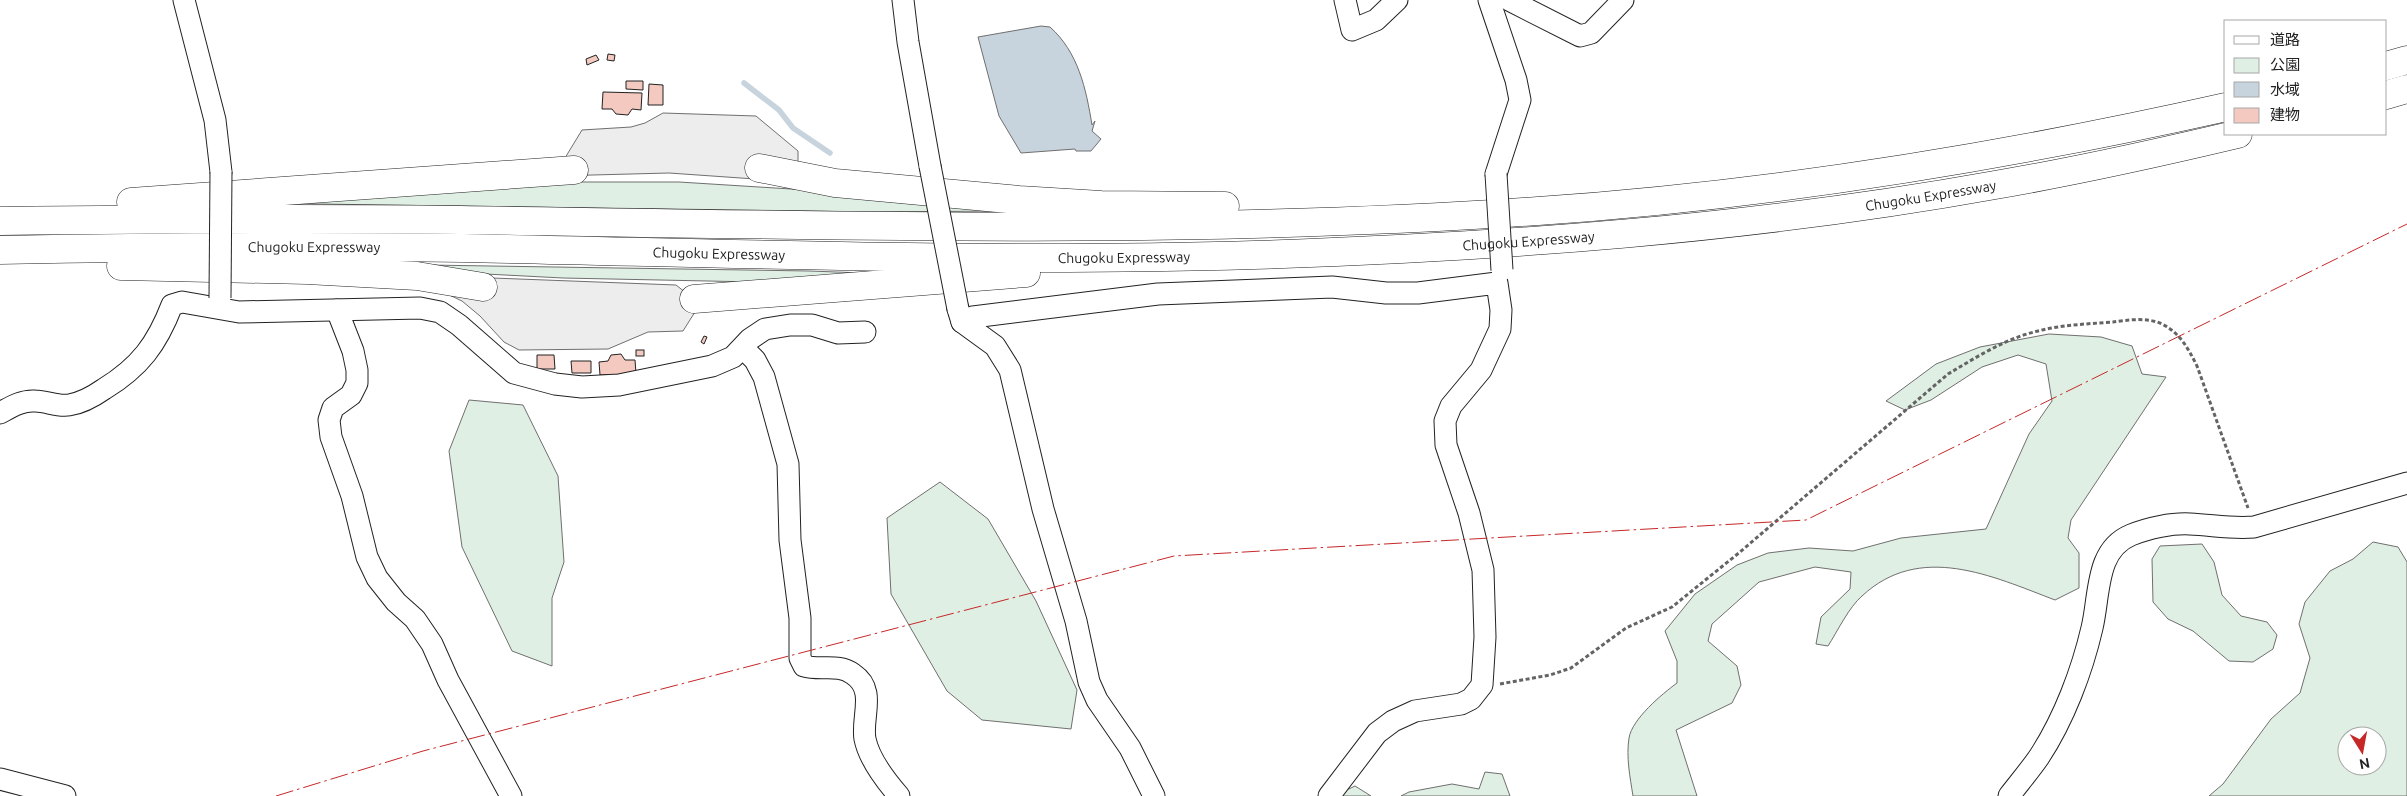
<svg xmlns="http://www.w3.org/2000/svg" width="2407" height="796" viewBox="0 0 2407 796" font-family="Ubuntu,'Noto Sans JP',sans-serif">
	<rect width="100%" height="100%" fill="#fff"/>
	<g fill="#e0efe3" stroke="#6f6f6f" fill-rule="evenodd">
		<polygon points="569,182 679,182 823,191 1001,211 880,212 247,203"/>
		<polygon points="427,265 809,271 864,273 756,282 563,278 427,271"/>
		<path d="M2049,334l52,3 31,9 10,28 24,3 -95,143 -3,18 11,15v35l-24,12c-63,-24 -135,-58 -193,-4 -13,11 -25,36 -34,50l-12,-2 5,-27 29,-28 1,-17 -36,-5 -56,15 -47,42 -4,17 29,25 4,19 -9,18 -56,27 21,66h-64c-3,-19 -7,-39 -4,-58 3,-19 33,-44 48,-55v-22l-12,-30 30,-37 42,-29 31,-12 41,-5 44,3 48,-13 85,-9 43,-95 23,-33 -6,-37 -28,-9 -36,12 -51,33 -26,10 -19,-9 50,-37 44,-17z"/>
		<polygon points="469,400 523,405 558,476 564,562 552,598 552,666 512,651 462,547 449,451"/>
		<polygon points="940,482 988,519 1036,601 1077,690 1071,729 982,720 947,691 891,594 887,518"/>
		<path d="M2373,542l25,5 9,15v234h-198l14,-12 48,-65 29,-26 10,-35 -11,-34 6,-22 25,-31 23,-12zM2347,736h30v30h-30z"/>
		<polygon points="2202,544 2214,562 2222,595 2241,616 2267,622 2277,635 2273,649 2253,662 2229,661 2193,631 2168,619 2153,602 2152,559 2160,546"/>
		<polygon points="1485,772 1502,774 1510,796 1401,796 1409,792 1452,784 1479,789"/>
		<polygon points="1355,786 1371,796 1334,796"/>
	</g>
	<g fill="#ededed" stroke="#6f6f6f">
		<polygon points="663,113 756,116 798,151 798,182 669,173 554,176 582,130 631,127 645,123"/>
		<polygon points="440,276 676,285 700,304 683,331 648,332 608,349 519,350 504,342 480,316 462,301 443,292"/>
	</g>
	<path fill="#c7d3dd" stroke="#6f6f6f" d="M1041,26l9,1c28,25 36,61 42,98l3,-4 -3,10 9,8 -10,12h-15l-1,-2 -54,4 -22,-37 -21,-79z"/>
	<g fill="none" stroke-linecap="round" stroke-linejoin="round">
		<polyline stroke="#c7d3dd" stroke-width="5.5" points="744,83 779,110 793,128 830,153"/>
	</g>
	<g fill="#f3c9c0" stroke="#222">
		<polygon points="608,54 615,55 614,61 607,60"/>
		<polygon points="596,55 599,60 587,65 586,59"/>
		<polygon points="626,81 643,81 643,90 626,89"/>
		<polygon points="649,84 663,85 663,105 648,105"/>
		<polygon points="603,92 642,93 641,110 632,109 628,115 616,114 612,109 602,109"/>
		<polygon points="704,336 707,337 704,344 701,342"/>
		<rect x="636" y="350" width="8" height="6"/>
		<polygon points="621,354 625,360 635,360 636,374 600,375 599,362 608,361 611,355"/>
		<polygon points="537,355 554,355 555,369 537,369"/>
		<polygon points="571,361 591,361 591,373 572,373"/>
	</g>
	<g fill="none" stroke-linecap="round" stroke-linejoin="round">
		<g stroke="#222" stroke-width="23">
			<g id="minor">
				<polyline points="184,0 215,120 221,172"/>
				<polyline points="903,0 908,42 930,166"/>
				<polyline points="1345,0 1352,30 1376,20 1397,0"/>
				<polyline points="1489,0 1516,80 1520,100 1496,174"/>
				<polyline points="1509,0 1580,36 1591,33 1623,0"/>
				<polyline points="958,309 962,322 995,346 1010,370 1043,509 1076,621 1089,682 1097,700 1130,748 1154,796"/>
				<polyline points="337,310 353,351 357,370 357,383 351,395 333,408 329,420 331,437 352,496 367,557 377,578 396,602 415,619 432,644 448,680 511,796"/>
				<polyline points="962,322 973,317 1158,294 1332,287 1386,293 1418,293 1497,283 1501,310 1500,329 1481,370 1451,406 1445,421 1446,445 1469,513 1483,570 1485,637 1482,685 1471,699 1461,704 1415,711 1393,721 1377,733 1329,796"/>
				<path d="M743,348l12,12 9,17 24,87 2,76 10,78v40l4,8c17,5 34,-3 49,8 24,16 8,43 12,65 4,20 21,42 34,57"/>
				<path d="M0,413c11,-6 22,-13 35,-12 12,0 22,6 34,4 13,-2 25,-9 35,-16 36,-22 53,-45 68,-84l10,-3 57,10 181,-4 20,4 19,13 55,48 41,11 27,3 37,-2 93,-19 21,-9 17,-18 15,-10 25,-4h22l26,8 27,-1"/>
				<polyline points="0,779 65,796"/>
				<path d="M2009,796c10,-13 21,-26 30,-39 25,-38 43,-86 53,-129 8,-33 3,-78 39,-93 17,-7 41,-12 59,-11 23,1 41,5 64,3l153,-44"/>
			</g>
		</g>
		<g stroke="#222" stroke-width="29">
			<g id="highway">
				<polyline points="2386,66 2407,60"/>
				<polyline points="2386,95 2407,89"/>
				<polyline points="759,168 835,183 1019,200 1101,205 1225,206"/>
				<polyline points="131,202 574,170"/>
				<path d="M0,221c153,-2 307,-3 460,-1 360,5 719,16 1078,-9 232,-16 461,-53 688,-104"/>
				<path id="s1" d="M0,250c154,-3 309,-4 463,-2 263,5 527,15 791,7 247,-8 497,-26 741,-70 82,-14 163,-32 243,-51"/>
				<polyline points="121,266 307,270 417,276 483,287"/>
				<polyline points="694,299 1026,273"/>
			</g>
		</g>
		<path stroke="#646464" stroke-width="3" stroke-dasharray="4 2.5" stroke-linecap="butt" d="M1500,684l50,-9 21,-7 55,-40 46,-21 68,-55 208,-178c27,-16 55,-34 86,-42 25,-7 52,-8 79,-10 14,-2 35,-5 49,2 18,9 26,24 35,42l51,142"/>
		<use href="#minor" stroke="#fff" stroke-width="21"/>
		<use href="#highway" stroke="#fff" stroke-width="28"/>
		<g stroke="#222" stroke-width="23" stroke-linecap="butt">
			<g id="minor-bridge">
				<polyline points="930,166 958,309"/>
				<polyline points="1496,174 1502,270"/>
				<polyline points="220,298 221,172"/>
			</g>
		</g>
		<use href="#minor-bridge" stroke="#fff" stroke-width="21"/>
		<polyline stroke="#c62828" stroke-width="1" stroke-dasharray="18 4 2.5 4" stroke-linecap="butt" points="276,796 423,751 1174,556 1806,520 2407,224"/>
	</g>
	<g text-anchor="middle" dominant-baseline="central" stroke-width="4" stroke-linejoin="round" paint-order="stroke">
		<g font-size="14" fill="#222" stroke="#fff">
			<text stroke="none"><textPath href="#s1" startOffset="1934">Chugoku Expressway</textPath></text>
			<text stroke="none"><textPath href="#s1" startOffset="1529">Chugoku Expressway</textPath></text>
			<text stroke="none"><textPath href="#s1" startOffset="314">Chugoku Expressway</textPath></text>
			<text stroke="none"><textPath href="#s1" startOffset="719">Chugoku Expressway</textPath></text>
			<text stroke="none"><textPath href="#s1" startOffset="1124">Chugoku Expressway</textPath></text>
		</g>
	</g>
	<rect x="2224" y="20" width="162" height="115" fill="#ffffff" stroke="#a7a7a7"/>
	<rect x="2234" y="36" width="25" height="8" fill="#ffffff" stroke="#a7a7a7"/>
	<text x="2270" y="45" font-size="15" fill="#222222">道路</text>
	<rect x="2234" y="58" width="25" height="15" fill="#e0efe3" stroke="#a7a7a7"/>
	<text x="2270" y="70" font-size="15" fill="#222222">公園</text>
	<rect x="2234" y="82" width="25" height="15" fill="#c7d3dd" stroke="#a7a7a7"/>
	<text x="2270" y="95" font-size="15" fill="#222222">水域</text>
	<rect x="2234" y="108" width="25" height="15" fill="#f3c9c0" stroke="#a7a7a7"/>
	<text x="2270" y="120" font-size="15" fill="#222222">建物</text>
	<g transform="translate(2362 751) rotate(169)"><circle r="24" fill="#ffffff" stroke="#a7a7a7"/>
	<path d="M0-4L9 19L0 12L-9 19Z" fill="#c62828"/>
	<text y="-8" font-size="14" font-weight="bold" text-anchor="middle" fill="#222222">N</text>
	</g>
</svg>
